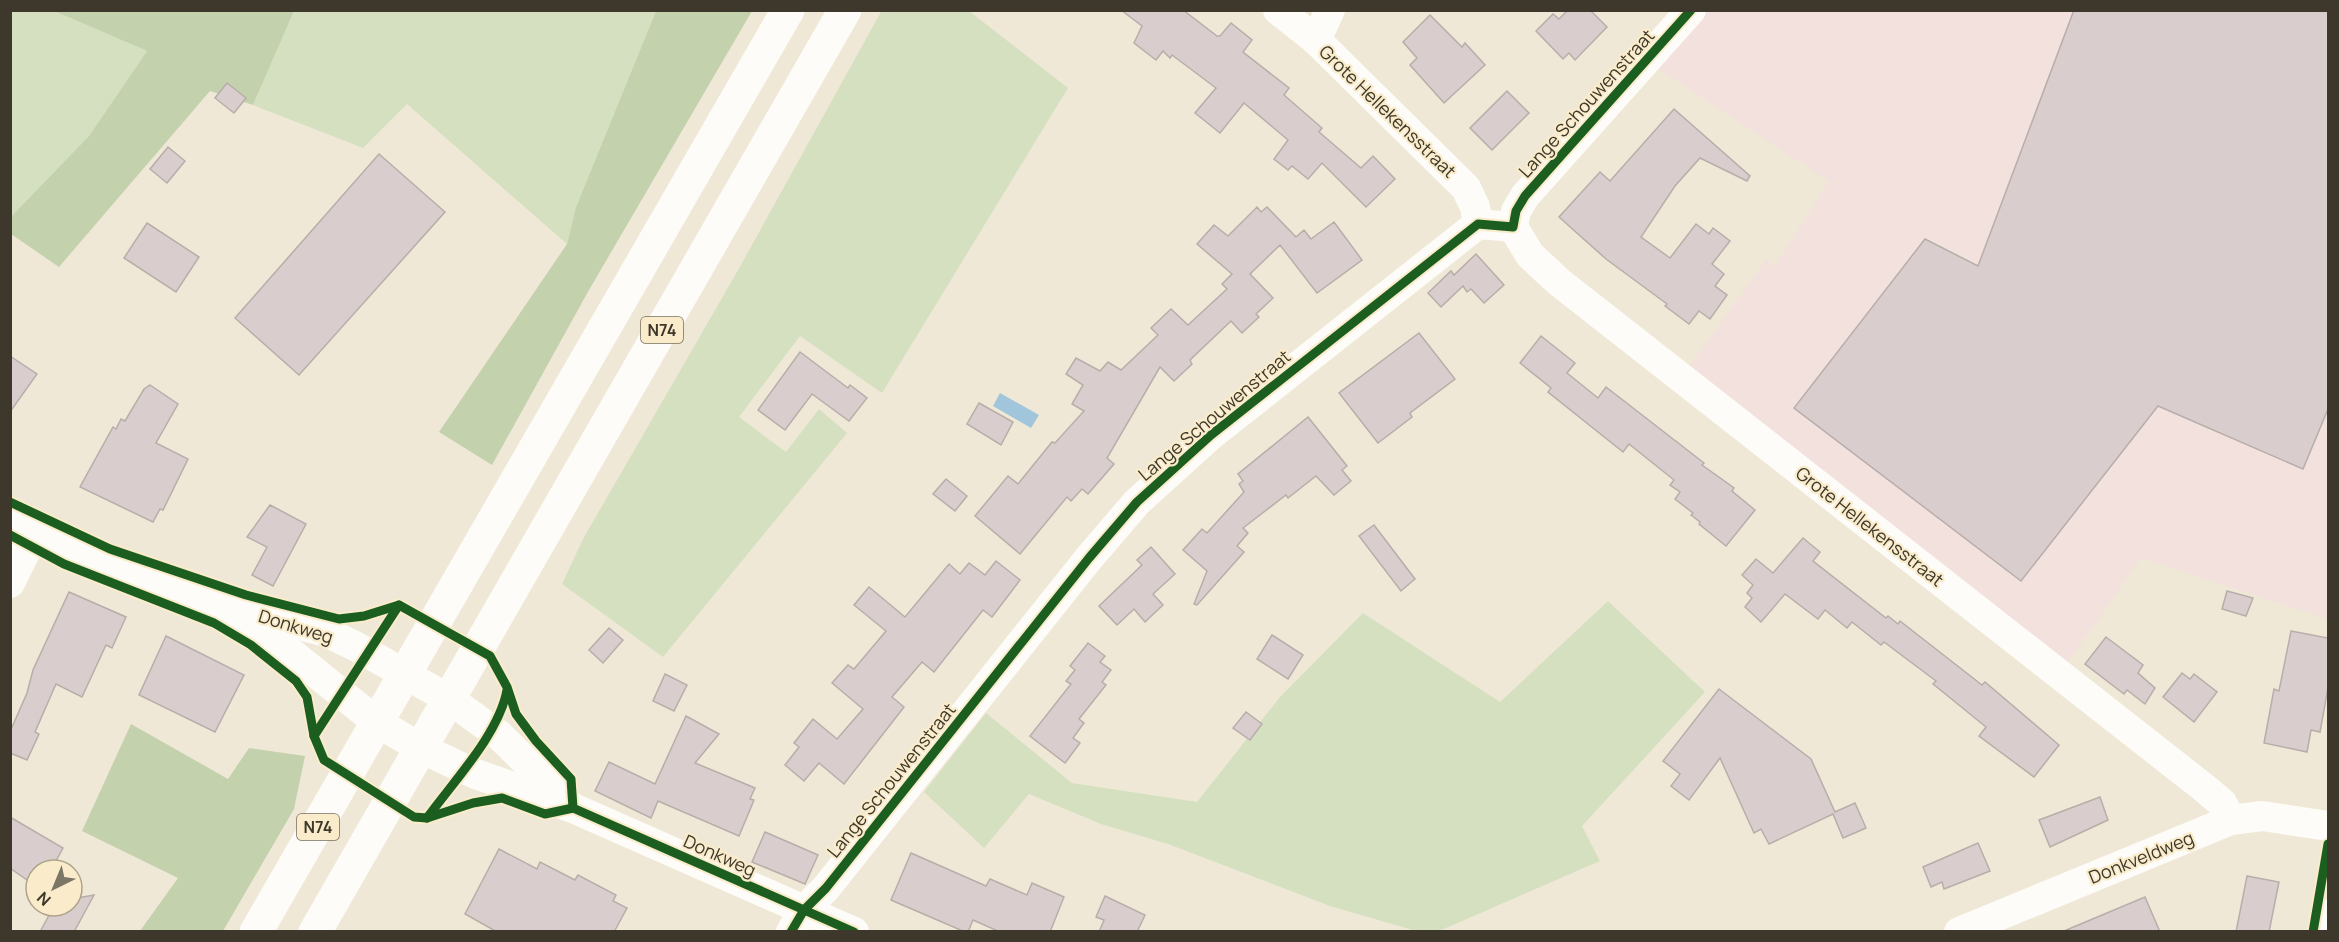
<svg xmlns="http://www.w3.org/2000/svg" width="2339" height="942" viewBox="0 0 2339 942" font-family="Manrope,sans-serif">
	<rect width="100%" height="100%" fill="#f0e8d6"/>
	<polygon fill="#f3e1dd" points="1706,11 2328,11 2328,619 2141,558 2067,664 1688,368 1766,260 1775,266 1829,181 1656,68"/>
	<g fill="#d5e0c0">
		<polygon points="882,10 969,11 1068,88 882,393 800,336 739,417 786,452 819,409 847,433 663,657 562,584 583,539 737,272"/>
		<polygon points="11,11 54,11 147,51 89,136 11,218"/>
		<polygon points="294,11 656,11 576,207 567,244 407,104 363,148 253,105"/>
		<polygon points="1608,601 1705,692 1582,826 1600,861 1439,931 1416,931 1330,906 1168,844 1101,824 1029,794 984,848 924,792 986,713 1072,783 1197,802 1280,697 1363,613 1500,702"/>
	</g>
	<g fill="#c4d1ad">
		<polygon points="54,11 294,11 253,105 210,91 59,267 11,234 10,218 89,136 147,51"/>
		<polygon points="656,11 752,11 589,290 492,465 439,432 567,244 576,207"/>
		<polygon points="131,724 228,779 249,748 305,756 294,809 223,931 140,931 178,878 82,831"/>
	</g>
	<polygon fill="#a1c5da" points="1000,393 1039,415 1031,428 993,406"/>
	<g fill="#dacdcd" stroke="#b7aeaa" stroke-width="1.5">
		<polygon points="1121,10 1183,10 1217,36 1220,36 1231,23 1252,40 1243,52 1289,88 1284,95 1322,128 1319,132 1361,168 1373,156 1395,179 1366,207 1322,163 1308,179 1292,166 1288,170 1274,159 1288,140 1244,103 1220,133 1195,113 1216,88 1172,55 1170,58 1163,51 1156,60 1134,43 1142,26"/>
		<polygon points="1568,10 1590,10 1607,27 1575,60 1569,53 1563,59 1536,31 1553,14 1559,19"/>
		<polygon points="2074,10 2328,10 2328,409 2303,469 2158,406 2021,581 1794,408 1925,239 1978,266"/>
		<polygon points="1430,15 1462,47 1465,43 1485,65 1444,103 1410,65 1417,58 1403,42"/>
		<polygon points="227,83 246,98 234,113 215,98"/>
		<polygon points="1507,91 1529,113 1492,150 1470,128"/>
		<polygon points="1674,109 1750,176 1747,181 1700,158 1675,186 1641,237 1670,258 1696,224 1709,234 1713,228 1730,241 1712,264 1724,274 1715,286 1727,295 1710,319 1699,311 1689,324 1665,306 1667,304 1606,259 1559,217 1600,172 1610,181"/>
		<polygon points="168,147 185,161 167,183 150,169"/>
		<polygon points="379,154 445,212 299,375 235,318"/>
		<polygon points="1257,207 1261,212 1267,207 1296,237 1304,230 1311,239 1334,222 1362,260 1317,293 1280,245 1250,274 1273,298 1256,314 1259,317 1242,333 1231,321 1190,360 1192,364 1174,381 1160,367 1107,458 1114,464 1088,494 1082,489 1071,501 1067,497 1020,554 975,516 1008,476 1018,484 1052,442 1055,443 1084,411 1072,404 1083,385 1066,374 1076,358 1100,371 1108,362 1121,370 1158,335 1151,328 1171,309 1188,325 1227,289 1222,284 1232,274 1197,244 1214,225 1228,236"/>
		<polygon points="147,223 199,257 176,292 124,258"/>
		<polygon points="1476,254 1504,285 1484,303 1471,289 1467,292 1463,286 1441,307 1428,293 1451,271 1454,275"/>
		<polygon points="1419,333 1455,379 1410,413 1412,417 1378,443 1339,393"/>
		<polygon points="1541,336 1575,363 1567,373 1598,398 1606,387 1704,463 1702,465 1734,488 1732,491 1755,510 1726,546 1699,524 1700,522 1691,515 1693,513 1675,499 1680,492 1670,485 1674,480 1629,444 1623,452 1548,392 1551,388 1520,363"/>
		<polygon points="800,352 848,388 850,385 867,398 849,421 812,394 785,430 758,410"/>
		<polygon points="10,356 37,374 10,412"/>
		<polygon points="150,385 178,404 156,443 188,459 163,510 160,509 153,522 80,487 113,427 116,429 121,419 125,421 144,389"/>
		<polygon points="979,403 1013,422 1001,445 967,424"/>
		<polygon points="1308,417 1347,466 1342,470 1351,481 1334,495 1316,476 1288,498 1286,495 1243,528 1248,533 1237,546 1244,552 1197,605 1194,604 1207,571 1183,550 1202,529 1207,533 1244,492 1239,484 1243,481 1238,474"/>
		<polygon points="946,479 967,496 955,511 933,494"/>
		<polygon points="270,505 306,524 273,586 252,575 267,547 247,537"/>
		<polygon points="1374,525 1415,579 1401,591 1359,536"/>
		<polygon points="1803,538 1820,552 1813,561 1886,618 1888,616 1898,624 1900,621 1982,685 1985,682 2059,745 2034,777 1979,736 1986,727 1933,684 1936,681 1884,642 1881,645 1852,622 1847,628 1825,610 1818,619 1785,594 1761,622 1745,607 1752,598 1747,593 1753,585 1742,575 1756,559 1773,573"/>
		<polygon points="1151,547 1175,574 1153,594 1163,605 1145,622 1134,609 1117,625 1099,606 1142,565 1137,560"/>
		<polygon points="996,561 1020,580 992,617 983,610 934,672 922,662 892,697 904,707 844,784 819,763 804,781 785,765 799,747 794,743 813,719 837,739 863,709 832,683 848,665 854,669 886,631 854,605 869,587 905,617 949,564 960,574 969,563 985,575"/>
		<polygon points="2227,591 2253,598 2246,616 2222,609"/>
		<polygon points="69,592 126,617 112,648 106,645 82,697 56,684 35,732 39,734 27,760 10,753 10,732 27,693 33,670"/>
		<polygon points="609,628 623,640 603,663 589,650"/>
		<polygon points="2291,631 2328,638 2328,688 2320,732 2311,730 2307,752 2264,743 2274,689 2279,691"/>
		<polygon points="1272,635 1303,655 1288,679 1257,659"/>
		<polygon points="166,636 244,675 215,732 139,695"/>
		<polygon points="2106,637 2143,665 2138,673 2155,688 2145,704 2127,690 2124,694 2085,664"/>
		<polygon points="1088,643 1105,656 1100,662 1111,670 1102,682 1106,685 1079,719 1084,723 1073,738 1080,743 1065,763 1030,736 1071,684 1066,681 1075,670 1070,666"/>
		<polygon points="2182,673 2190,679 2194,674 2217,692 2194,722 2163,697"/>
		<polygon points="665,674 687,685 674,711 653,701"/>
		<polygon points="1719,689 1811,759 1835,812 1855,803 1866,828 1843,838 1833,814 1769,844 1761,829 1754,833 1720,758 1689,800 1671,786 1680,774 1663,761"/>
		<polygon points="1246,712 1262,724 1250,740 1233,728"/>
		<polygon points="686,716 719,734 695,763 755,788 750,799 754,800 739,836 658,801 651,818 595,791 609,762 655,784"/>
		<polygon points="2100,797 2108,820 2050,847 2039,820"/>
		<polygon points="10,817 63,848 51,870 36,870 36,881 29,877 27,880 10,868"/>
		<polygon points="765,832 818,855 805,884 752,862"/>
		<polygon points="1978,843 1990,871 1944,889 1942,882 1931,887 1923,867"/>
		<polygon points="499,849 537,869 540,862 575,880 578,875 616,895 613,901 627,908 614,932 497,932 465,914"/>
		<polygon points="911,853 986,886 990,879 1027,895 1032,883 1064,897 1050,932 1000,932 973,920 968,932 965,932 891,900"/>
		<polygon points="2247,876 2279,882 2269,932 2236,932"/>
		<polygon points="94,895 74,932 40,932 54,906 72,906 72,899"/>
		<polygon points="1105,896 1145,915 1137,932 1099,932 1104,920 1096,917"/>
		<polygon points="2145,897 2160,932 2064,931"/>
	</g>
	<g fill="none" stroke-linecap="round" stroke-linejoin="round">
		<g stroke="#fdfcf9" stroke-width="30">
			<polyline points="1278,10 1316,40 1466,188 1475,207 1478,224"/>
			<polyline points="1316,40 1330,10"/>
			<polyline points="1513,227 1530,255 1559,282 2203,787 2222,803 2231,820"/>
			<polyline points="10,520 108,566 216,603 326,632 357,647 449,699 499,735 567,802"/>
			<polyline points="10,583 35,532"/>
			<polyline points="216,603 275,640 378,723 421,748 473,773 573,808 854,932"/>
			<polyline points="791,932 804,910 826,888 1089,558 1137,502 1211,435 1478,224 1513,227 1516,211 1525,196 1691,10"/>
			<polyline points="1959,932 2231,820 2262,816 2328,826"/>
		</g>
		<polyline stroke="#fdfcf9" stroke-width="33" points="2325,932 2328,916"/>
		<g stroke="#fdfcf9" stroke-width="33">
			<polyline points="256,932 788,10"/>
			<polyline points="315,932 845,10"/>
		</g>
		<g stroke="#faeccb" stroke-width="13">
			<g id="cycleway">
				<polyline points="10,502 110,549 246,595 339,619 364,616 399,605 490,656 507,687 516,714 536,741 571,779 573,808"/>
				<polyline points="10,535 64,564 214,623 251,645 296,681 307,697 314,736 324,760 414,817 427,818 473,803 502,798 545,814 573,808"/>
				<polyline points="314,736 399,605"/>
				<polyline points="573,808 854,932"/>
				<path d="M427,818c26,-36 72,-84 80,-128"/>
				<polyline points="791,932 804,910 826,888 1089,558 1137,502 1211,435 1478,224 1513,227 1516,211 1525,196 1691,10"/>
				<polyline points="2313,932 2328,844"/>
			</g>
		</g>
		<use href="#cycleway" stroke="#1b5e20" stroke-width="9"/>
	</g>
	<g text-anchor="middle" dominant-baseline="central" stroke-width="4.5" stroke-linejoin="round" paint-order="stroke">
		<g fill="#faeccb" stroke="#766e5b" stroke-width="1.5">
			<rect x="641" y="317" width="42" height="26" rx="4.5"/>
			<rect x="297" y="814" width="42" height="26" rx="4.5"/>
		</g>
		<g font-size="16" font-weight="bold" fill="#3d382b">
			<text x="662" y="330">N74</text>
			<text x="318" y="827">N74</text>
		</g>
		<g font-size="18" fill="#3d382b" stroke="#faeccb">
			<text transform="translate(1586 103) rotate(-48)">Lange Schouwenstraat</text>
			<text transform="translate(1388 111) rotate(44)">Grote Hellekensstraat</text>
			<text transform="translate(1214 415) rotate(-40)">Lange Schouwenstraat</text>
			<text transform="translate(1870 526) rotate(38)">Grote Hellekensstraat</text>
			<text transform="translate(296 626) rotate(17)">Donkweg</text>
			<text transform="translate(891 780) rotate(-51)">Lange Schouwenstraat</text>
			<text transform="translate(720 855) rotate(24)">Donkweg</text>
			<text transform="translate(2141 857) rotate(-22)">Donkveldweg</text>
		</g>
	</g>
	<rect width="2339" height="942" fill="none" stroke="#3d382b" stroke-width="24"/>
	<g transform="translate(54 888) rotate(223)"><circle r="28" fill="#faeccb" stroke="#aea48b" stroke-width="1.5"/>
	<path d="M0-4.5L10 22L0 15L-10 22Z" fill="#7c7667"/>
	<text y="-9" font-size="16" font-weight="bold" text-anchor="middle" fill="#3d382b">N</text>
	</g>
</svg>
